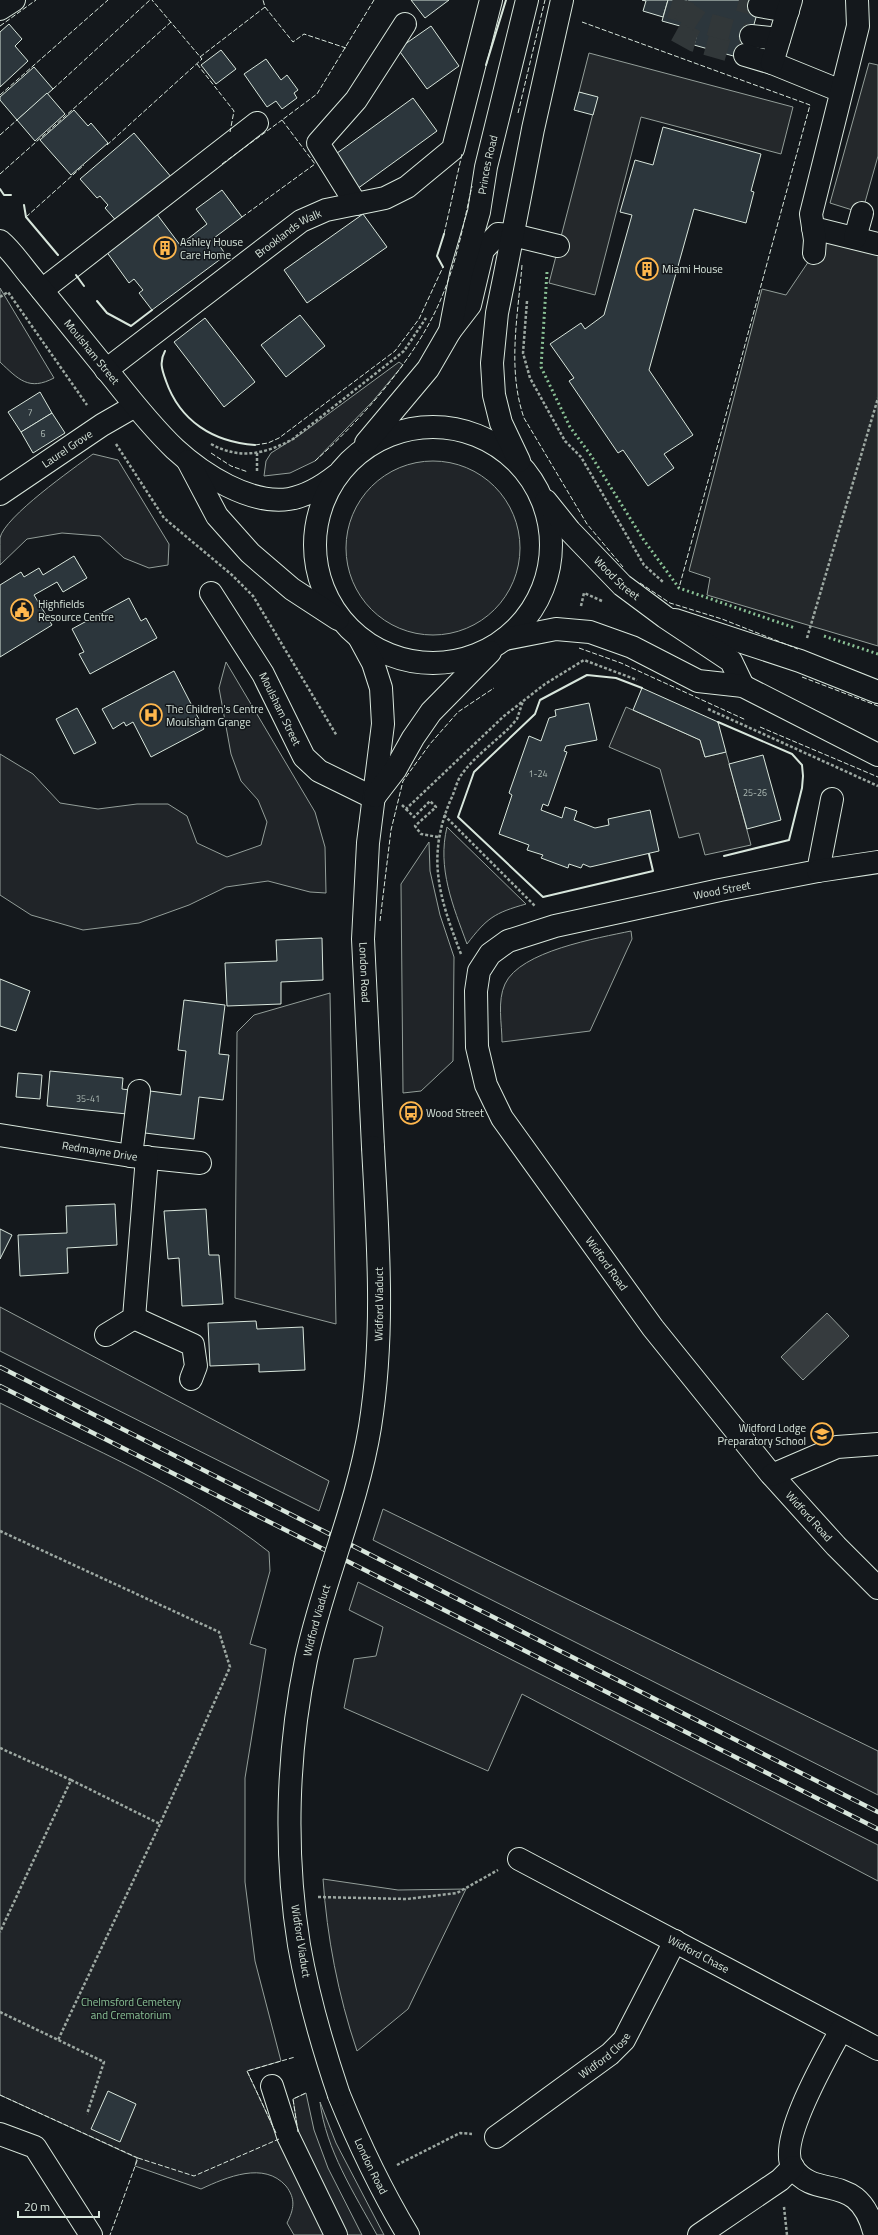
<svg xmlns="http://www.w3.org/2000/svg" width="878" height="2235" viewBox="0 0 878 2235" font-family="'Titillium Web',sans-serif">
	<rect width="100%" height="100%" fill="#14181c"/>
	<g fill="#202428" stroke="#939e99">
		<path d="M0,288l54,90c-25,13 -35,2 -54,-16z"/>
		<polygon points="399,362 403,365 373,401 315,461 290,473 264,476 266,461 271,453 301,434"/>
		<path d="M93,454l25,6 51,84 -1,21 -19,3 -25,-10 -24,-22 -38,-3 -35,6 -27,26c0,-8 0,-19 0,-27 4,-21 74,-70 93,-84z"/>
		<circle cx="433" cy="548" r="87"/>
		<polygon points="226,662 315,812 325,847 326,893 310,892 268,881 226,887 189,905 139,923 83,930 31,915 0,895 0,754 33,774 60,803 98,809 137,804 168,804 187,816 197,843 227,857 261,845 267,822 258,800 241,781 231,754 219,688"/>
		<path d="M447,827l79,77c-32,9 -39,14 -59,40 -14,-38 -30,-76 -20,-117z"/>
		<polygon points="429,842 430,871 440,915 454,957 453,1061 421,1091 403,1093 401,884"/>
		<path d="M631,931l1,8 -42,92 -88,11c0,-18 -5,-41 3,-58 15,-33 93,-46 126,-53z"/>
		<polygon points="330,993 336,1324 235,1298 237,1032 254,1015"/>
		<polygon points="0,1307 329,1481 319,1511 0,1351"/>
		<path d="M0,1403c90,45 190,86 269,149l1,19 -20,73 16,5 -21,129v104l10,79 26,100 -34,10 26,56 54,108h-33l-7,-12c7,-14 9,-24 -1,-37 -22,-25 -59,-9 -85,3l-66,-23 2,-8 -137,-63z"/>
		<polygon points="383,1509 878,1751 878,1795 373,1540"/>
		<polygon points="358,1582 878,1845 878,1881 522,1694 488,1771 344,1708 354,1659 376,1656 383,1627 349,1610"/>
		<path d="M323,1879l75,11 68,-1 -58,120 -51,42c-19,-56 -30,-114 -34,-172z"/>
		<polygon points="306,2093 314,2130 328,2168 362,2235 345,2235 298,2132 293,2099"/>
		<path d="M320,2102l16,41 48,92h-7c-23,-42 -51,-85 -57,-133z"/>
	</g>
	<g fill="#24282b" stroke="#939e99">
		<polygon points="589,53 793,107 781,154 641,117 595,295 549,283 597,98 579,92"/>
		<polygon points="869,63 878,65 878,156 862,213 830,203"/>
		<polygon points="829,231 878,244 878,646 707,595 710,578 689,571 762,289 786,295"/>
		<polygon points="626,707 700,740 705,757 726,752 751,845 705,855 699,833 679,838 660,769 609,747"/>
	</g>
	<polygon fill="#363b3e" stroke="#939e99" points="827,1313 849,1336 803,1380 781,1357"/>
	<g fill="#2c363c" stroke="#d8e6dc">
		<polygon points="411,0 449,0 425,18"/>
		<polygon points="642,0 668,0 663,17 643,11 646,1"/>
		<polygon points="668,0 761,0 744,59 694,45 698,31 662,21"/>
		<polygon points="9,24 22,39 15,46 28,61 0,87 0,32"/>
		<polygon points="431,26 459,66 427,89 398,49"/>
		<polygon points="221,50 236,69 216,84 201,65"/>
		<polygon points="266,59 281,80 287,75 298,90 294,93 297,98 282,109 276,101 267,107 244,74"/>
		<polygon points="34,67 53,89 17,120 0,100 0,97"/>
		<polygon points="579,92 598,97 593,115 574,110"/>
		<polygon points="47,93 65,114 35,141 17,120"/>
		<polygon points="413,98 437,131 357,189 333,156"/>
		<polygon points="74,110 88,126 91,123 108,143 71,175 40,140"/>
		<polygon points="663,127 761,154 751,191 754,192 746,223 694,209 649,370 693,435 664,454 674,468 648,486 623,450 618,453 569,381 574,378 550,344 581,323 585,329 604,315 632,215 620,212 635,160 653,165"/>
		<polygon points="134,133 172,178 119,224 105,208 108,205 100,196 97,198 80,179"/>
		<polygon points="222,190 242,217 214,238 226,255 152,310 139,293 143,290 134,279 129,283 106,251 156,213 180,245 207,224 196,209"/>
		<polygon points="363,214 387,247 307,303 284,270"/>
		<polygon points="300,315 325,346 286,377 261,345"/>
		<polygon points="205,318 255,382 224,407 174,342"/>
		<polygon points="40,392 52,413 21,432 8,412"/>
		<polygon points="52,413 65,433 33,453 21,432"/>
		<polygon points="74,556 87,578 63,592 57,582 34,595 52,625 0,657 0,585 21,572 24,577 39,568 43,575"/>
		<polygon points="129,598 141,621 146,618 157,638 90,674 79,654 84,652 72,629"/>
		<polygon points="174,671 204,729 151,757 133,722 126,726 124,722 113,729 102,709"/>
		<polygon points="642,688 718,722 726,752 705,757 700,740 633,710"/>
		<polygon points="589,703 597,740 566,746 564,751 567,752 548,806 543,804 541,810 562,818 565,807 577,811 574,820 595,828 609,825 608,819 650,810 659,851 590,867 583,864 581,868 569,864 568,868 541,858 543,855 527,850 529,845 499,834 512,795 509,793 529,736 541,741 549,718 556,716 555,710"/>
		<polygon points="77,708 96,743 74,754 56,719"/>
		<polygon points="763,755 781,820 747,829 729,764"/>
		<polygon points="322,938 323,980 281,982 281,1004 227,1006 225,963 277,961 276,940"/>
		<polygon points="0,979 30,991 16,1031 0,1026"/>
		<polygon points="184,1000 225,1005 219,1054 229,1055 223,1100 199,1097 194,1139 145,1133 150,1091 181,1095 186,1051 178,1050"/>
		<polygon points="50,1071 123,1078 122,1089 130,1090 127,1114 47,1106"/>
		<polygon points="18,1073 42,1075 40,1099 16,1097"/>
		<polygon points="115,1204 117,1245 67,1248 68,1273 20,1276 18,1235 67,1233 66,1206"/>
		<polygon points="206,1209 209,1255 219,1255 223,1304 182,1306 179,1258 168,1259 164,1211"/>
		<polygon points="0,1229 12,1235 0,1259"/>
		<polygon points="256,1321 257,1329 303,1327 305,1370 259,1372 259,1364 210,1366 208,1323"/>
		<polygon points="108,2091 136,2104 120,2142 91,2129"/>
	</g>
	<g fill="none" stroke-linecap="round" stroke-linejoin="round">
		<g stroke="#313739" stroke-width="22" stroke-dasharray="22 11" stroke-linecap="butt">
			<polyline points="684,0 675,30 695,41 745,55"/>
			<polyline points="739,0 759,6"/>
			<polyline points="681,9 700,22 751,36"/>
		</g>
		<g stroke="#d8e6dc" stroke-width="24">
			<g id="minor">
				<polyline points="759,6 788,11"/>
				<polyline points="0,9 14,0"/>
				<polyline points="751,36 779,39"/>
				<polyline points="745,55 772,63 831,87"/>
				<polyline points="772,63 791,0"/>
				<polyline points="356,204 318,143 356,100 405,24"/>
				<polyline points="813,228 878,244"/>
				<polyline points="855,238 862,213"/>
				<polyline points="814,253 815,240 811,214 858,26 857,0"/>
				<polyline points="42,290 257,123"/>
				<polyline points="450,331 470,305 483,250 498,234 513,235 558,246"/>
				<path id="s1" d="M106,370l195,-149 25,-11 59,-12 22,-11 46,-38 38,-149"/>
				<path id="s2" d="M0,494l102,-69 33,-19"/>
				<path id="s3" d="M211,593l52,81 41,83 15,14 55,27"/>
				<polyline points="675,620 800,661 878,692"/>
				<path id="s4" d="M832,799l-14,72 -98,19 -165,36 -47,15 -18,13 -11,17 -3,20 1,56 9,38 16,33 151,210 117,145 66,73 42,42"/>
				<polyline points="818,871 878,862"/>
				<path id="s5" d="M0,1135l131,21 69,7"/>
				<polyline points="131,1156 139,1091"/>
				<polyline points="134,1318 193,1345 196,1366 191,1379"/>
				<polyline points="106,1335 134,1318 147,1157"/>
				<polyline points="772,1475 837,1447 878,1444"/>
				<path id="s6" d="M519,1859l359,190"/>
				<path d="M841,2030c-13,24 -65,113 -48,138 24,34 66,1 82,67"/>
				<polyline points="272,2086 288,2136 336,2235"/>
				<polyline points="0,2134 35,2147 91,2235"/>
				<path id="s7" d="M496,2137l114,-83 14,-14 51,-99"/>
				<polyline points="699,2235 780,2180 793,2167"/>
			</g>
		</g>
		<g stroke="#d8e6dc" stroke-width="24">
			<g id="major">
				<path id="s8" d="M0,241c12,10 21,24 32,37 27,33 54,67 82,101 19,24 39,49 61,70 27,25 75,56 114,50 18,-3 34,-13 48,-24"/>
				<circle cx="433" cy="545" r="118"/>
				<path id="s9" d="M366,443l62,-74 22,-38 11,-57 18,-62 7,-45 41,-167"/>
				<polyline points="188,461 217,516 250,553 292,589 338,619"/>
				<polyline points="519,461 501,423 494,395 492,363 497,313 505,274 533,129 562,0"/>
				<path id="s10" d="M546,501l24,30 52,54 43,32 66,44 12,25"/>
				<path id="s11" d="M360,639l13,24 8,25 2,36 -15,119 -5,96 10,208"/>
				<polyline points="505,639 556,629 590,632 632,647 698,681 743,686 878,755"/>
				<polyline points="375,796 395,770 413,738 431,712 490,652"/>
				<path id="s12" d="M339,2095c20,49 42,95 69,140"/>
			</g>
		</g>
		<g stroke="#9da8a2" stroke-width="2.5" stroke-dasharray="3 2" stroke-linecap="butt">
			<polyline points="0,297 8,292 87,405"/>
			<polyline points="527,301 523,353 530,378 565,441 581,457 644,565 663,582"/>
			<polyline points="116,444 164,518 232,575 253,596 337,736"/>
			<path d="M211,444c29,16 54,10 82,-5l111,-88 22,-33"/>
			<polyline points="257,453 257,471"/>
			<polyline points="581,606 584,593 602,601"/>
			<polyline points="807,638 878,398"/>
			<polyline points="708,709 878,786"/>
			<polyline points="402,805 406,809 504,716 545,684 584,660 637,680"/>
			<polyline points="406,809 414,817 430,801 436,807 415,826 421,834 438,837"/>
			<polyline points="444,815 535,906"/>
			<path d="M461,954c-22,-57 -35,-97 -10,-155 4,-8 6,-19 11,-25 11,-16 34,-33 48,-47l7,-8 6,-18"/>
			<polyline points="0,1531 219,1632 230,1667 160,1824 58,2040"/>
			<polyline points="0,1748 71,1780 0,1932"/>
			<polyline points="71,1780 160,1824"/>
			<polyline points="318,1897 407,1899 457,1893 498,1870"/>
			<polyline points="0,2012 104,2062 87,2114"/>
			<polyline points="397,2165 460,2133 472,2134"/>
			<polyline points="784,2207 787,2235"/>
		</g>
		<use href="#minor" stroke="#14181c" stroke-width="22"/>
		<use href="#major" stroke="#14181c" stroke-width="22"/>
		<g stroke="#d8e6dc" stroke-width="4.5">
			<g id="rail">
				<polyline points="0,1367 878,1812"/>
				<polyline points="0,1386 878,1829"/>
			</g>
		</g>
		<use href="#rail" stroke="#14181c" stroke-width="3" stroke-dasharray="9" stroke-linecap="butt"/>
		<g stroke="#d8e6dc" stroke-width="24" stroke-linecap="butt">
			<g id="major-bridge">
				<path id="s13" d="M339,2095c-17,-50 -31,-99 -40,-150 -15,-93 -12,-193 7,-285 17,-79 51,-153 64,-233 15,-94 8,-186 3,-280"/>
			</g>
		</g>
		<use href="#major-bridge" stroke="#14181c" stroke-width="22"/>
		<g stroke="#8ac095" stroke-width="3" stroke-dasharray="2 3" stroke-linecap="butt">
			<polyline points="547,272 541,367 570,427 590,454 643,539 679,588 795,628"/>
			<polyline points="824,636 878,654"/>
		</g>
		<g stroke="#d8e6dc" stroke-width="1" stroke-dasharray="5 2" stroke-linecap="butt">
			<polyline points="265,7 293,42 304,34 346,48"/>
			<polyline points="582,22 810,105 679,588"/>
			<polyline points="0,26 36,0"/>
			<polyline points="200,57 265,7 263,0"/>
			<polyline points="197,64 234,111 230,132"/>
			<polyline points="53,89 150,0"/>
			<polyline points="0,95 108,0"/>
			<polyline points="518,113 545,0"/>
			<polyline points="0,135 17,120"/>
			<polyline points="107,145 202,59 152,0"/>
			<polyline points="222,164 282,120"/>
			<polyline points="0,174 171,22"/>
			<polyline points="26,217 84,165"/>
			<polyline points="242,217 315,164 282,120 317,94 374,0"/>
			<polyline points="444,234 462,154"/>
			<path d="M522,265c-4,50 -15,104 2,153l63,106 36,43"/>
			<polyline points="255,445 268,443 279,438 395,351 419,319 443,267"/>
			<polyline points="211,453 231,466 248,472"/>
			<path d="M315,461c48,-43 104,-106 128,-167 14,-34 21,-72 29,-108"/>
			<polyline points="640,583 670,603 722,619 798,649"/>
			<polyline points="579,648 621,663 746,720"/>
			<polyline points="802,677 878,706"/>
			<polyline points="760,727 878,777"/>
			<polyline points="380,921 391,830 403,781 430,744 458,712 494,688"/>
			<polyline points="0,2095 138,2158 110,2235"/>
			<polyline points="298,2132 293,2099 306,2093"/>
			<polyline points="276,2133 247,2071 295,2057"/>
			<polyline points="138,2158 194,2176 279,2139"/>
		</g>
		<g stroke="#d8e6dc" stroke-width="2">
			<polyline points="486,65 506,0"/>
			<polyline points="0,189 4,195 11,195"/>
			<polyline points="24,205 26,217 58,255"/>
			<polyline points="443,267 437,256 444,234"/>
			<polyline points="76,275 84,286"/>
			<polyline points="97,301 107,313 131,326 152,310"/>
			<path d="M165,351c-6,11 -3,19 1,30 14,40 47,61 89,64"/>
			<polyline points="642,688 616,678 587,675 540,700 535,714 474,772 458,817 543,897 653,871 649,854"/>
			<polyline points="718,722 792,754 802,765 803,776 802,788 789,840 724,856"/>
		</g>
	</g>
	<defs>
		<g id="building-ring" transform="scale(1.15)"><circle r="9.5" fill="#14181c" stroke="#ffb74d" stroke-width="1.5"/><path d="M-4-6H4V6H1V3H-1V6H-4ZM-2.5-4.3h1.7v1.8h-1.7ZM.8-4.3h1.7v1.8H.8ZM-2.5-1h1.7V.8h-1.7ZM.8-1h1.7V.8H.8Z" fill="#ffb74d"/></g>
		<g id="civic-ring" transform="scale(1.15)"><circle r="9.5" fill="#14181c" stroke="#ffb74d" stroke-width="1.5"/><path d="M-.6-6.5H3V-4.5H.6V-3L4-1V1h2V6H-6V1h2V-1L-.6-3ZM-1.2 2.5V6h2.4V2.5Z" fill="#ffb74d"/></g>
		<g id="hospital-ring" transform="scale(1.15)"><circle r="9.5" fill="#14181c" stroke="#ffb74d" stroke-width="1.5"/><path d="M-5-5h3v3.5h4V-5h3V5h-3V1.5h-4V5h-3Z" fill="#ffb74d"/></g>
		<g id="bus-ring" transform="scale(1.15)"><circle r="9.5" fill="#14181c" stroke="#ffb74d" stroke-width="1.5"/><path d="M-5-6H5V4H4V6H2V4H-2V6H-4V4H-5ZM-3.5-4V0h7V-4ZM-3.5 1.2v1.5H-2V1.2ZM2 1.2v1.5H3.5V1.2Z" fill="#ffb74d"/></g>
		<g id="school-ring" transform="scale(1.15)"><circle r="9.5" fill="#14181c" stroke="#ffb74d" stroke-width="1.5"/><path d="M0-5L7-2L0 1L-7-2ZM-4 1L0 2.5L4 1V4Q0 6-4 4Z" fill="#ffb74d"/></g>
	</defs>
	<g fill-rule="evenodd">
		<use href="#building-ring" x="165" y="248"/>
		<use href="#building-ring" x="647" y="269"/>
		<use href="#civic-ring" x="22" y="610"/>
		<use href="#hospital-ring" x="151" y="715"/>
		<use href="#bus-ring" x="411" y="1113"/>
		<use href="#school-ring" x="822" y="1434"/>
	</g>
	<g text-anchor="middle" dominant-baseline="central" stroke-width="3" stroke-linejoin="round" paint-order="stroke">
		<g font-size="9" fill="#adbab4">
			<text x="30" y="412">7</text>
			<text x="43" y="433">6</text>
			<text x="538" y="773">1-24</text>
			<text x="755" y="792">25-26</text>
			<text x="88" y="1098">35-41</text>
		</g>
		<g font-size="11" fill="#d8e6dc" stroke="#14181c">
			<text stroke="none"><textPath href="#s9" startOffset="311">Princes Road</textPath></text>
			<text stroke="none"><textPath href="#s1" startOffset="228">Brooklands Walk</textPath></text>
			<text stroke="none"><textPath href="#s8" startOffset="144">Moulsham Street</textPath></text>
			<text stroke="none"><textPath href="#s2" startOffset="81">Laurel Grove</textPath></text>
			<text stroke="none"><textPath href="#s10" startOffset="105">Wood Street</textPath></text>
			<text stroke="none"><textPath href="#s3" startOffset="135">Moulsham Street</textPath></text>
			<text transform="translate(722 890) rotate(-11)">Wood Street</text>
			<text stroke="none"><textPath href="#s11" startOffset="339">London Road</textPath></text>
			<text stroke="none"><textPath href="#s5" startOffset="101">Redmayne Drive</textPath></text>
			<text stroke="none"><textPath href="#s4" startOffset="765">Widford Road</textPath></text>
			<text stroke="none"><textPath href="#s13" startOffset="807">Widford Viaduct</textPath></text>
			<text stroke="none"><textPath href="#s4" startOffset="1089">Widford Road</textPath></text>
			<text stroke="none"><textPath href="#s13" startOffset="483">Widford Viaduct</textPath></text>
			<text transform="translate(301 1941) rotate(81)">Widford Viaduct</text>
			<text stroke="none"><textPath href="#s6" startOffset="203">Widford Chase</textPath></text>
			<text stroke="none"><textPath href="#s7" startOffset="136">Widford Close</textPath></text>
			<text stroke="none"><textPath href="#s12" startOffset="78">London Road</textPath></text>
		</g>
		<g font-size="11" fill="#d8e6dc" stroke="#14181c" text-anchor="start">
			<text x="180" y="242">Ashley House<tspan x="180" dy="13">Care Home</tspan></text>
			<text x="662" y="269">Miami House</text>
			<text x="38" y="604">Highfields<tspan x="38" dy="13">Resource Centre</tspan></text>
			<text x="166" y="709">The Children's Centre<tspan x="166" dy="13">Moulsham Grange</tspan></text>
			<text x="426" y="1113">Wood Street</text>
			<text x="806" y="1428" text-anchor="end">Widford Lodge<tspan x="806" dy="13">Preparatory School</tspan></text>
		</g>
		<g font-size="11" fill="#8ac095" stroke="#14181c">
			<text x="131" y="2002">Chelmsford Cemetery<tspan x="131" dy="13">and Crematorium</tspan></text>
		</g>
	</g>
	<path d="M18 2211v6h81v-6" fill="none" stroke="#d8e6dc" stroke-width="2"/>
	<text x="24" y="2211" font-size="12" fill="#d8e6dc" stroke="#14181c" stroke-width="3" paint-order="stroke">20 m</text>
</svg>
